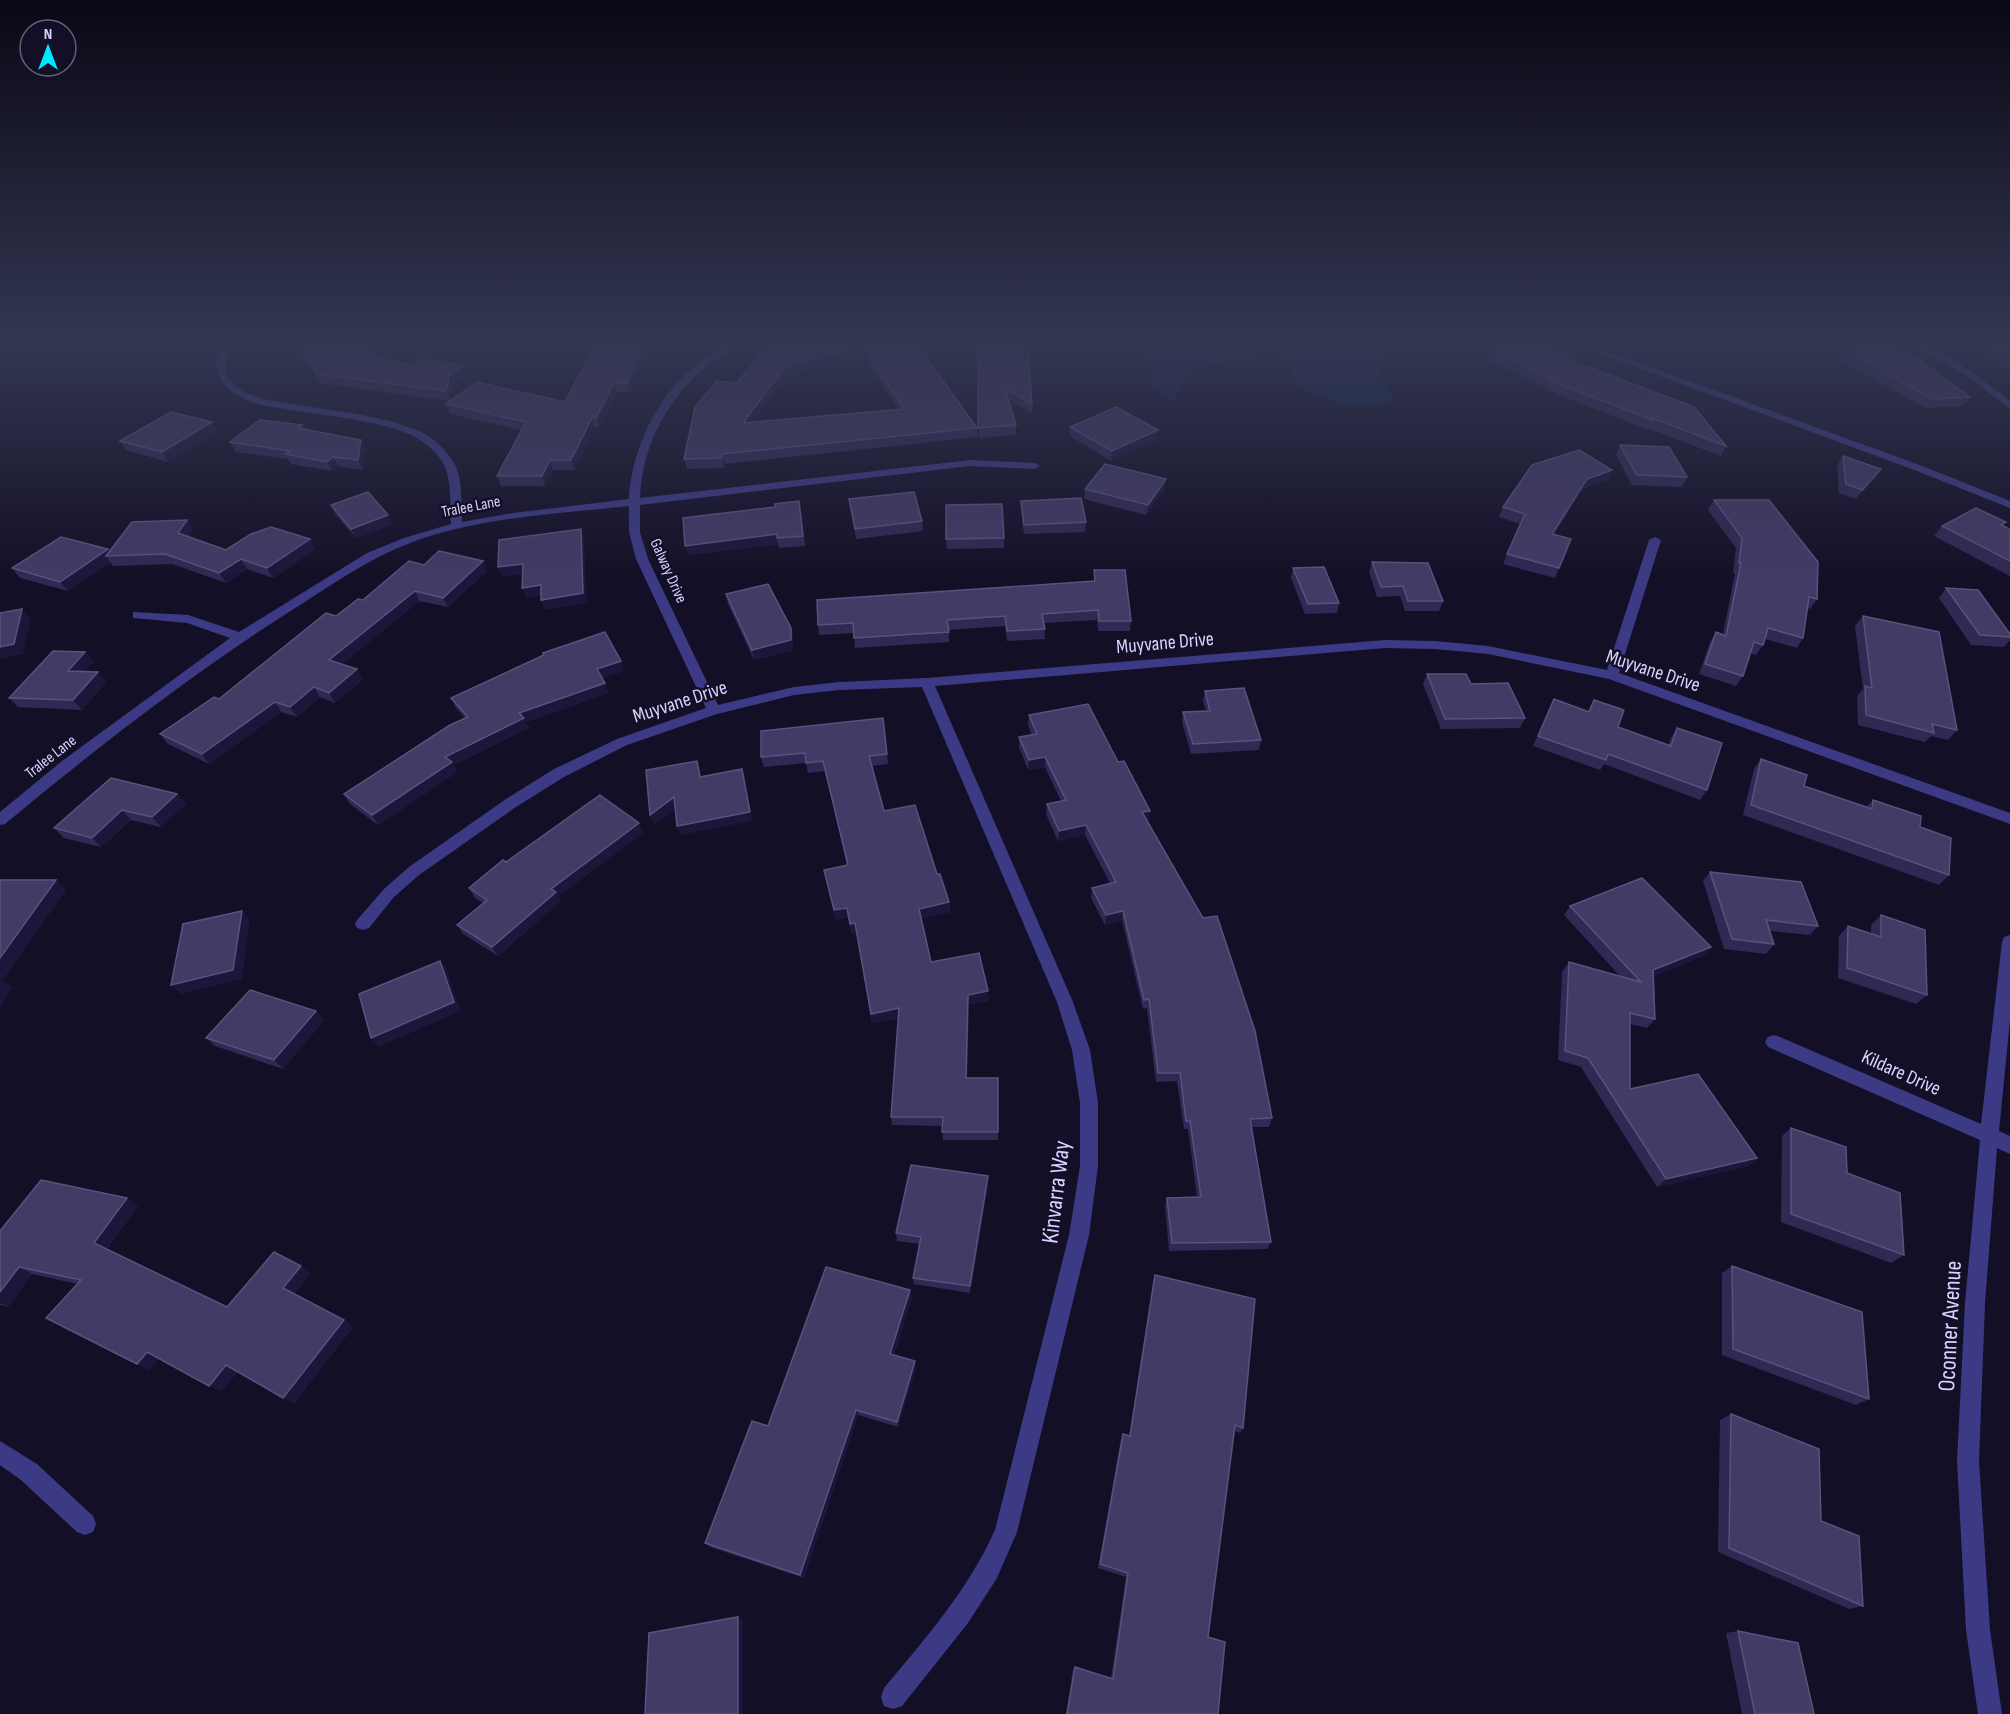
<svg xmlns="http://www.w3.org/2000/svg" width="2010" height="1714" viewBox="0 0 2010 1714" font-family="'Sofia Sans Condensed',sans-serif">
	<rect width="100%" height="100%" fill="#130f26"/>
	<polygon fill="#0c2248" points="1155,339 1378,339 1379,372 1395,403 1348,407 1300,388 1279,348 1193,370 1173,401 1152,388 1145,345"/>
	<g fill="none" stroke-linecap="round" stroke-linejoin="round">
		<g fill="#3d3a85" fill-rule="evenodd">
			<path d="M736,339h13c-11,8 -24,13 -35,21 -44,34 -72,83 -74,138l330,-38 65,3 5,3 -5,3 -65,-3 -330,39v27l8,27 70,146 76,-18 45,-5 88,-4 458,-38 50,1 53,5 119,24 42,-130 6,-3 6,3 -42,133 391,140v11l-401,-145 -121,-25 -53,-5 -50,-1 -450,38 138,316 17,48 8,53v63l-9,69 -72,297 -20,46 -29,45 -66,83 -9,3 -9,-3 -3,-9 3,-9c42,-50 84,-98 111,-158l74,-295 11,-69v-63l-8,-53 -15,-48 -135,-315 -83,3 -45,5 -77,19 -90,31 -63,32 -48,30 -97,68 -25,22 -25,31 -6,2 -6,-2 -2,-4 2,-4 27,-31 25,-22 97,-68 48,-30 63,-30 89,-31 -70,-149 -7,-27v-26c-73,8 -150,11 -219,37 -40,15 -74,39 -110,62 -104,65 -201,141 -295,219l-5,1v-13l62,-51 168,-123 -43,-15 -54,-5v-6l55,3 51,17 128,-79 37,-15 47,-14c-1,-18 1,-42 -7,-59 -5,-11 -19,-23 -29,-28 -29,-16 -95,-22 -130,-28 -10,-2 -22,-3 -31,-6 -24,-9 -46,-27 -34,-54l8,2c-2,9 -5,19 0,27 12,18 39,22 58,25 40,7 98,12 135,29 12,5 26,19 33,31 9,16 7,41 8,59l51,-9 116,-14c4,-67 45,-132 107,-160z"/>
			<polygon points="1560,339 1574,339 1925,467 2010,501 2010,508 1917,471"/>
			<path d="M1899,339c33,0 85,41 111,62v8l-42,-33z"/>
			<polygon points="2010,935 2010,1020 1999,1131 2010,1136 2010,1154 1997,1148 1985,1303 1979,1461 1990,1630 2002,1714 1978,1714 1966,1630 1957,1461 1965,1303 1980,1140 1768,1047 1765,1042 1768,1037 1774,1035 1780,1037 1981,1124 2002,942 2004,937"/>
			<polygon points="0,1441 37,1464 93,1516 96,1524 93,1532 85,1535 77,1532 21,1480 0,1465"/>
		</g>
	</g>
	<g fill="#312854" fill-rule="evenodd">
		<polygon points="292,339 360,339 372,356 411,365 463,365 466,374 453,385 450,401 321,383"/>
		<polygon points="654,339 629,392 616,392 599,427 594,427 575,470 553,470 545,486 501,486 497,476 522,430 450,414 446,404 565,402"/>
		<path d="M785,339h119l73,89 1,9 -253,27 -1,4 -37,1 -3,-10 53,-76zM863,354l36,56 -147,13 34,-46z"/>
		<polygon points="960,339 1017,339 1016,343 1032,404 1032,413 1008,399 1016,425 1016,435 979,438 978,343 960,342"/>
		<polygon points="1805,339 1831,339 1831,342 1826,351"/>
		<polygon points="1970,339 2010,339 2010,373"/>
		<polygon points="1845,350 1970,397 1963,406 1926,408 1839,359"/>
		<polygon points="1491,351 1566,359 1726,446 1721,456 1649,429 1648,430 1545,389 1546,387 1488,360"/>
		<polygon points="302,425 304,430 366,449 362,470 338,466 332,471 291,464 288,459 236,452 230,442"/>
		<polygon points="1070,427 1157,440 1111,461 1070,436"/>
		<polygon points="218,432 168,462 126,450 120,441"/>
		<polygon points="1620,445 1687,477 1682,487 1632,485 1616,455"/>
		<polygon points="1843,456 1875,479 1856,499 1839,493 1837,465"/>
		<polygon points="1612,470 1608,480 1582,489 1554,535 1559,568 1555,578 1503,564 1520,524 1499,517 1503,507"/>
		<polygon points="1085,489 1165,489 1146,515 1084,499"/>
		<polygon points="849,499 922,521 923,531 856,539"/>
		<polygon points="1714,500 1817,599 1810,609 1807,608 1803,638 1797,648 1765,639 1763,645 1756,655 1750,653 1743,676 1736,686 1699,674 1710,642 1716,632 1723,634 1735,573 1733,573 1736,548 1708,510"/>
		<polygon points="1021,501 1086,522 1085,532 1024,534 1021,511"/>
		<polygon points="331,505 392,525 356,538 336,515"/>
		<polygon points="801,511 805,546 779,548 778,544 688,555"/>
		<polygon points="187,520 193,530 188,537 226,550 310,539 315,549 273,578 247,569 226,583 172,564 113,566 110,562 68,591 20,578 12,568 108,549 110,551"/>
		<polygon points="2006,522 2003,526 2010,529 2010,576 1934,536 1942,526"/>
		<polygon points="1004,538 1004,548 947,549 946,539"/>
		<polygon points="483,561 487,571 448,607 419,601 342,664 363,679 335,703 320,697 297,717 281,712 209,764 168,744 160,734 219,699 336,616 424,565"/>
		<polygon points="1372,562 1443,601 1439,611 1405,611 1400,596 1377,597 1369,572"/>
		<polygon points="1293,568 1339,603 1337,613 1305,614 1291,578"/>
		<polygon points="1094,570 1131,621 1130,631 1098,631 1097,620 1044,623 1045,639 1007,641 1005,626 949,630 949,642 855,648 854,633 819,635 818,625 1094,581"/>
		<polygon points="1946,588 2010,634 2010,641 2009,641 2004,647 1971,645 1939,598"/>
		<polygon points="726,594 791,628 793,638 793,650 754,660 728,604"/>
		<polygon points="1863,616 1957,730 1948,740 1931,736 1925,742 1858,725 1857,696 1863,689 1855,626"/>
		<polygon points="85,652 93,662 84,672 106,682 82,710 18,707 9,698"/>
		<polygon points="624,671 602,678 608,693 526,722 529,728 454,765 457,772 378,825 350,804 344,794 465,718 456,708 451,698"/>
		<polygon points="1427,674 1471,684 1525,718 1520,728 1441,729 1423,684"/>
		<polygon points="1205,691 1261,740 1259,750 1191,754 1182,722 1183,712 1206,711 1203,701"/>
		<polygon points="1554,699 1588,711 1594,700 1618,727 1668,745 1671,738 1677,728 1707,790 1700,800 1604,764 1600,770 1533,746"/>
		<polygon points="1029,715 1118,762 1149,820 1147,821 1272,1118 1269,1127 1251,1127 1271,1242 1267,1249 1169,1251 1165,1205 1167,1198 1197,1197 1188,1129 1184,1129 1177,1081 1156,1082 1147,1008 1143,1009 1122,920 1105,925 1091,898 1092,888 1110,883 1085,835 1058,841 1046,814 1047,804 1061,801 1045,767 1028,770 1019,747 1019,737 1032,735 1028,725"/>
		<polygon points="883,718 888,764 872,766 884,811 937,874 949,902 950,912 921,918 931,962 989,1001 969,1004 967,1078 998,1078 998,1140 943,1140 942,1126 892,1125 891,1117 898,1018 872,1023 857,933 852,934 848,917 836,920 824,870 847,865 825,771 808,773 806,763 764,767 761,757"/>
		<polygon points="1761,759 1804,786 1866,807 1873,800 1920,827 1949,875 1939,885 1743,815 1754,769"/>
		<polygon points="177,794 186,803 161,827 131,820 101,847 64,838 54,828"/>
		<polygon points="643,833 558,896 561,901 498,956 463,934 457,925 483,903 475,898 469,888 506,862"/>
		<polygon points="1710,872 1818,926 1810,935 1770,931 1774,944 1766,954 1724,949 1703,881"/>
		<polygon points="1570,906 1711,947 1703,956 1654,976 1655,1019 1647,1028 1630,1024 1630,1089 1757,1158 1748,1166 1657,1187 1581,1067 1558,1060 1562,972 1569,962 1620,976 1564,915"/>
		<polygon points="1881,915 1927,995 1916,1004 1838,978 1839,936 1848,926 1871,934 1871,925"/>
		<polygon points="324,1020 283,1069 215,1046 206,1038"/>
		<polygon points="1791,1128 1847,1173 1904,1255 1891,1263 1781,1222 1782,1136"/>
		<polygon points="988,1184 970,1293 914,1284 913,1278 920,1244 897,1241 896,1233"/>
		<polygon points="138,1206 107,1249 227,1307 311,1273 294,1294 344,1320 353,1327 294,1403 237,1372 221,1391 159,1358 149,1370 78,1284 32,1274 8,1307 0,1305 0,1231"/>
		<polygon points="1732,1266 1869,1399 1856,1405 1722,1355 1722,1273"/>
		<polygon points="1155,1275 1243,1428 1240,1433 1234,1431 1208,1637 1218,1714 1066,1714 1073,1669 1075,1667 1111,1678 1126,1577 1098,1568 1121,1439 1123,1434 1129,1436 1153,1282"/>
		<polygon points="910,1290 912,1297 894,1355 916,1367 898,1427 858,1415 804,1578 710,1547 705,1543 768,1426"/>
		<polygon points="1731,1414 1821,1521 1863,1606 1849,1609 1718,1552 1720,1420"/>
		<polygon points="1738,1631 1814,1714 1742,1714 1726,1633"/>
	</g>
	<g fill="#1d163a">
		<polygon points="647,339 654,339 629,392 627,383"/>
		<polygon points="862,345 863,354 786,377 744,433 743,423 785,367"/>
		<polygon points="463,365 466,374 453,385 450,401 446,391 449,376"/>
		<polygon points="614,383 616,392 599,427 596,418"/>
		<polygon points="592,418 594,427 575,470 571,460"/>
		<polygon points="212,422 218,432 168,462 162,452"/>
		<polygon points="1158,430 1157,440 1111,461 1112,451"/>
		<polygon points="361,440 366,449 362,470 358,460"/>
		<polygon points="722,454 725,464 724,468 722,458"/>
		<polygon points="333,457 338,466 332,471 327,462"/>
		<polygon points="550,460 553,470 545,486 542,476"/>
		<polygon points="1881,469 1875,479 1856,499 1862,490"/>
		<polygon points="1612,470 1608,480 1582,489 1548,544 1552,534 1587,479"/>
		<polygon points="1166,479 1165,489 1146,515 1148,505"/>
		<polygon points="388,515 392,525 356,538 351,529"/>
		<polygon points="187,520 193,530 184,543 178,533"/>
		<polygon points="581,529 584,538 587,603 545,610 541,600"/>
		<polygon points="777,534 778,544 688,555 685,546"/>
		<polygon points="310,539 315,549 273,578 267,568"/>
		<polygon points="108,549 113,556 106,556 110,562 68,591 60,582"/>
		<polygon points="241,559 247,569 226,583 219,573"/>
		<polygon points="483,561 487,571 448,607 443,598"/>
		<polygon points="523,564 527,573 502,577 498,567"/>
		<polygon points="541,585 545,595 527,598 522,588"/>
		<polygon points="415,591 419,601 335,670 329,660"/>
		<polygon points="22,609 31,619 23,654 0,659 0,647"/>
		<polygon points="791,628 793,638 793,650 754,660 752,650"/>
		<polygon points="85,652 93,662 76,681 68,671"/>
		<polygon points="621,661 624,671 601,679 597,669"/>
		<polygon points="357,669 363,679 335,703 329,693"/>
		<polygon points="98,672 106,682 82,710 73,700"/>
		<polygon points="605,683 608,693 526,722 529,728 454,765 457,772 378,825 372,815 445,757 519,713"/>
		<polygon points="314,687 320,697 297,717 290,707"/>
		<polygon points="275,702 281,712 209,764 202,754"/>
		<polygon points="1045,757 1045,767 1028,770 1029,760"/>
		<polygon points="697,761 700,771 703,787 700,777"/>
		<polygon points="742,769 752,821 681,835 677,826"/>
		<polygon points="177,794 186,803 161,827 152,817"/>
		<polygon points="674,797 678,807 654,825 650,815"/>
		<polygon points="122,810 131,820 101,847 92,838"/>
		<polygon points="1150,811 1149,820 1140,822 1142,812"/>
		<polygon points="639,823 643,833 558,896 561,901 498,956 492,947 551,889"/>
		<polygon points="1086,825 1085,835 1058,841 1059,831"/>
		<polygon points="56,880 66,890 3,980 13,988 0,1007 0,958"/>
		<polygon points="949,902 950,912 920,919 919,909"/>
		<polygon points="847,908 848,917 836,920 834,910"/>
		<polygon points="242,911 250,920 242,979 181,994 171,985"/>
		<polygon points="1123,911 1122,920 1105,925 1106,915"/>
		<polygon points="855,923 857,933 852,934 850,924"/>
		<polygon points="1711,947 1703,956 1646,980 1653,970"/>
		<polygon points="440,961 447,970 460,1011 379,1047 371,1038"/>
		<polygon points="988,991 989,1001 969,1004 967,1086 968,995"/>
		<polygon points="899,1008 900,1017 872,1023 871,1014"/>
		<polygon points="316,1011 324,1020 283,1069 274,1060"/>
		<polygon points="1757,1158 1748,1166 1657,1187 1666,1179"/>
		<polygon points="988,1176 988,1184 970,1293 970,1286"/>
		<polygon points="127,1198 138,1206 106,1250 94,1243"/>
		<polygon points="301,1266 311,1273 293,1295 283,1288"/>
		<polygon points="19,1267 32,1274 8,1307 0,1303 0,1292"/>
		<polygon points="910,1290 912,1297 892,1360 890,1354"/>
		<polygon points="344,1320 353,1327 294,1403 283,1398"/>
		<polygon points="147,1352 160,1358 149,1370 137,1364"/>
		<polygon points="915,1361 916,1367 898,1427 897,1422"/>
		<polygon points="226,1365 237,1371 221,1391 209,1386"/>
		<polygon points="856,1410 858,1415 804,1578 800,1575"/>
		<polygon points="738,1617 743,1620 743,1714 738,1714"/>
	</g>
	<g fill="#433a66" stroke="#5a527e" stroke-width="1.5" fill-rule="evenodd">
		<polygon points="293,339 360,339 372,356 411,365 419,359 463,365 449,376 446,391 317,374"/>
		<polygon points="598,339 647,339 627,383 614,383 596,418 592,418 571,460 550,460 542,476 497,476 526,422 446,404 477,382 565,402"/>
		<path d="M787,339h117l19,14 54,75 -255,26v4l-38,1 11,-52 22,-26 20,2 30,-38zM862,345l42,64 -161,14 42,-56z"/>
		<polygon points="978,339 1014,339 1014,343 1028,343 1032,404 1005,388 1016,425 978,428"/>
		<polygon points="1498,339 1536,339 1568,354 1561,357 1694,407 1726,446 1652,418 1653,420 1548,380 1551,378 1491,351 1494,349"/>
		<polygon points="1987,339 2010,339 2010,358"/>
		<polygon points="1886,342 1918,359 1970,397 1932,399 1845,350"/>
		<polygon points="1116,407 1158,430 1112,451 1070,427"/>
		<polygon points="171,412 212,422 162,452 120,441"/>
		<polygon points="260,420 302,425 298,428 361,440 358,460 333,457 327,462 285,454 290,451 230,442"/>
		<polygon points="1620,445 1669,447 1687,477 1637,475"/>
		<polygon points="1579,450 1612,470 1587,479 1552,534 1571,539 1559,568 1507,554 1525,514 1503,507 1532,465"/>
		<polygon points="1843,456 1881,469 1862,490 1846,484"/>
		<polygon points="1105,464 1166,479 1148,505 1085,489"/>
		<polygon points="368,492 388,515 351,529 331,505"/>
		<polygon points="914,492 922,521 855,529 849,499"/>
		<polygon points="1081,498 1086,522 1024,525 1021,501"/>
		<polygon points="1714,500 1769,500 1818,562 1817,599 1809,597 1803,638 1768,628 1763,645 1754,642 1743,676 1705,664 1716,632 1726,636 1741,563 1739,563 1742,538"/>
		<polygon points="799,501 803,536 777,538 777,534 685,546 683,518 775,507 775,504"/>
		<polygon points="1002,504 1004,538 946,539 946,505"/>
		<polygon points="1976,508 2006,522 2001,525 2010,529 2010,561 1942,526"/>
		<polygon points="187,520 178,533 226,550 251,534 271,527 310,539 267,568 241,559 219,573 165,554 106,556 132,522"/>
		<polygon points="581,529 583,593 541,600 541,585 522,588 523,564 498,567 499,540"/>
		<polygon points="61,537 108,549 60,582 12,568"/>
		<polygon points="439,551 483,561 443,598 415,591 329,660 357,669 329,693 314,687 290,707 275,702 202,754 160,734 214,697 219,699 326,613 336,616 358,599 363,600 409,561 424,565"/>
		<polygon points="1372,562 1428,563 1443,601 1408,601 1403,586 1381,587"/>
		<polygon points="1324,567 1339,603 1308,604 1293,568"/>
		<polygon points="1094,570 1125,570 1131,621 1099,621 1098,610 1042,614 1045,629 1007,631 1005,616 947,620 949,632 854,638 853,623 818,625 817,600 1095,581"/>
		<polygon points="768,584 791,628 791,640 752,650 726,594"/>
		<polygon points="1946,588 1978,590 2010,634 2010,637 1980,635"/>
		<polygon points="22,609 14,644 0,647 0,613"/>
		<polygon points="1863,616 1939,632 1957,730 1932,724 1934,733 1866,715 1865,686 1872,688"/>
		<polygon points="605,632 621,661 597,669 605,683 519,713 524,718 445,757 452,762 372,815 344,794 450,725 468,717 451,698 544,655 543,653"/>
		<polygon points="53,651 85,652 68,671 98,672 73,700 9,698"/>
		<polygon points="1427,674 1466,674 1471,684 1508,683 1525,718 1445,719"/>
		<polygon points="1244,688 1261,740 1193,744 1183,712 1210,711 1205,691"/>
		<polygon points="1554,699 1589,712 1594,700 1624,710 1618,727 1671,746 1677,728 1722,743 1707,790 1608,754 1606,760 1538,736"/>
		<polygon points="1088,704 1118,762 1124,761 1150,811 1142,812 1203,918 1217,916 1255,1031 1272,1118 1250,1119 1271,1242 1172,1243 1167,1198 1201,1197 1190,1121 1186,1121 1180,1073 1158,1073 1149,999 1144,1000 1123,911 1106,915 1092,888 1116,882 1086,825 1059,831 1047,804 1066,800 1045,757 1029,760 1019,737 1037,734 1029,715"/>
		<polygon points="883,718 887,754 869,756 884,811 915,805 937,874 940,874 949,902 919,909 931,962 979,953 988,991 968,995 966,1078 998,1078 998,1132 942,1132 943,1117 891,1117 899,1008 871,1014 855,923 850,924 847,908 834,910 824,870 848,865 823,761 806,763 805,753 761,757 761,731"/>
		<polygon points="1761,759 1807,775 1804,786 1872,809 1873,800 1921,816 1920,827 1951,838 1949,875 1751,805"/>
		<polygon points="697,761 700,777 742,769 750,812 677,826 674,797 650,815 646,770"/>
		<polygon points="111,778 177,794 152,817 122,810 92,838 54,828"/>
		<polygon points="600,795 639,823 551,889 556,892 492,947 457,925 487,900 469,888 503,860 506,862"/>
		<polygon points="1710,872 1801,882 1818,926 1766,920 1774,944 1732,939"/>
		<polygon points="1642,878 1711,947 1653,970 1655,1019 1630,1013 1630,1089 1698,1074 1757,1158 1666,1179 1588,1058 1565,1051 1569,962 1641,982 1570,906"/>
		<polygon points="0,880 56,880 0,958"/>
		<polygon points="242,911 233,970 171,985 183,924"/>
		<polygon points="1881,915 1925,930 1927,995 1847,968 1848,926 1881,937"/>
		<polygon points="440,961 454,1002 371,1038 359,994"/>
		<polygon points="250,990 316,1011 274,1060 206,1038"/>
		<polygon points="1791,1128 1846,1147 1847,1173 1900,1193 1904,1255 1791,1214"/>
		<polygon points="911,1165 988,1176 970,1286 913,1278 921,1237 896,1233"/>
		<polygon points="41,1180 127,1198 94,1243 227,1307 274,1252 301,1266 283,1288 344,1320 283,1398 226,1365 209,1386 147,1352 137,1364 46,1318 81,1280 19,1267 0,1292 0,1231"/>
		<polygon points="1732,1266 1862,1312 1869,1399 1733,1349"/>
		<polygon points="826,1267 910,1290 890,1354 915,1361 897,1422 856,1410 800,1575 705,1543 752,1421 768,1426"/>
		<polygon points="1155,1275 1255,1299 1243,1428 1235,1425 1208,1637 1225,1642 1218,1714 1067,1714 1075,1667 1113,1679 1128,1573 1100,1564 1123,1434 1130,1436"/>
		<polygon points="1731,1414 1819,1449 1821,1521 1859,1536 1863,1606 1729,1548"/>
		<polygon points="738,1617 738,1714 645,1714 649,1633"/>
		<polygon points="1738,1631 1798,1643 1814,1714 1755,1714"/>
	</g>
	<linearGradient id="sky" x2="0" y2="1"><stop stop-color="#0a0815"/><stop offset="0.59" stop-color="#333752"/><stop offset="1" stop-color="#333752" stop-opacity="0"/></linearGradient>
	<rect width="2010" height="579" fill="url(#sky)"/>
	<g text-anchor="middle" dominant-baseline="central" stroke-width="5" stroke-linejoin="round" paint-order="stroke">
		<g font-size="16" fill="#d9d4ff" stroke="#130f26">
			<text transform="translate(471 507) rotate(-11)">Tralee Lane</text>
			<text transform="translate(668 571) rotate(66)">Galway Drive</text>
			<text transform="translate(51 757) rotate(-38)">Tralee Lane</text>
		</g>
		<g font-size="20" fill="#d9d4ff" stroke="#130f26">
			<text transform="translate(1165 643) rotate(-5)">Muyvane Drive</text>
			<text transform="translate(1653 671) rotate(18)">Muyvane Drive</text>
			<text transform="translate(680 702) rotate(-18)">Muyvane Drive</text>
			<text transform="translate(1901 1073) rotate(24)">Kildare Drive</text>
		</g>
		<g font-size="24" fill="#d9d4ff" stroke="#130f26">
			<text transform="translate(1056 1192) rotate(-83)">Kinvarra Way</text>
			<text transform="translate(1950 1326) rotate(-87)">Oconner Avenue</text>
		</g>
	</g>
	<g transform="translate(48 48)"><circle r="28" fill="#130f26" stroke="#625e7d" stroke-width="1.5"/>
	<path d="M0-4.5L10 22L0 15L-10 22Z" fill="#00e5ff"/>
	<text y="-9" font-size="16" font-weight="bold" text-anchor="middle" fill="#d9d4ff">N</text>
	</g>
</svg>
